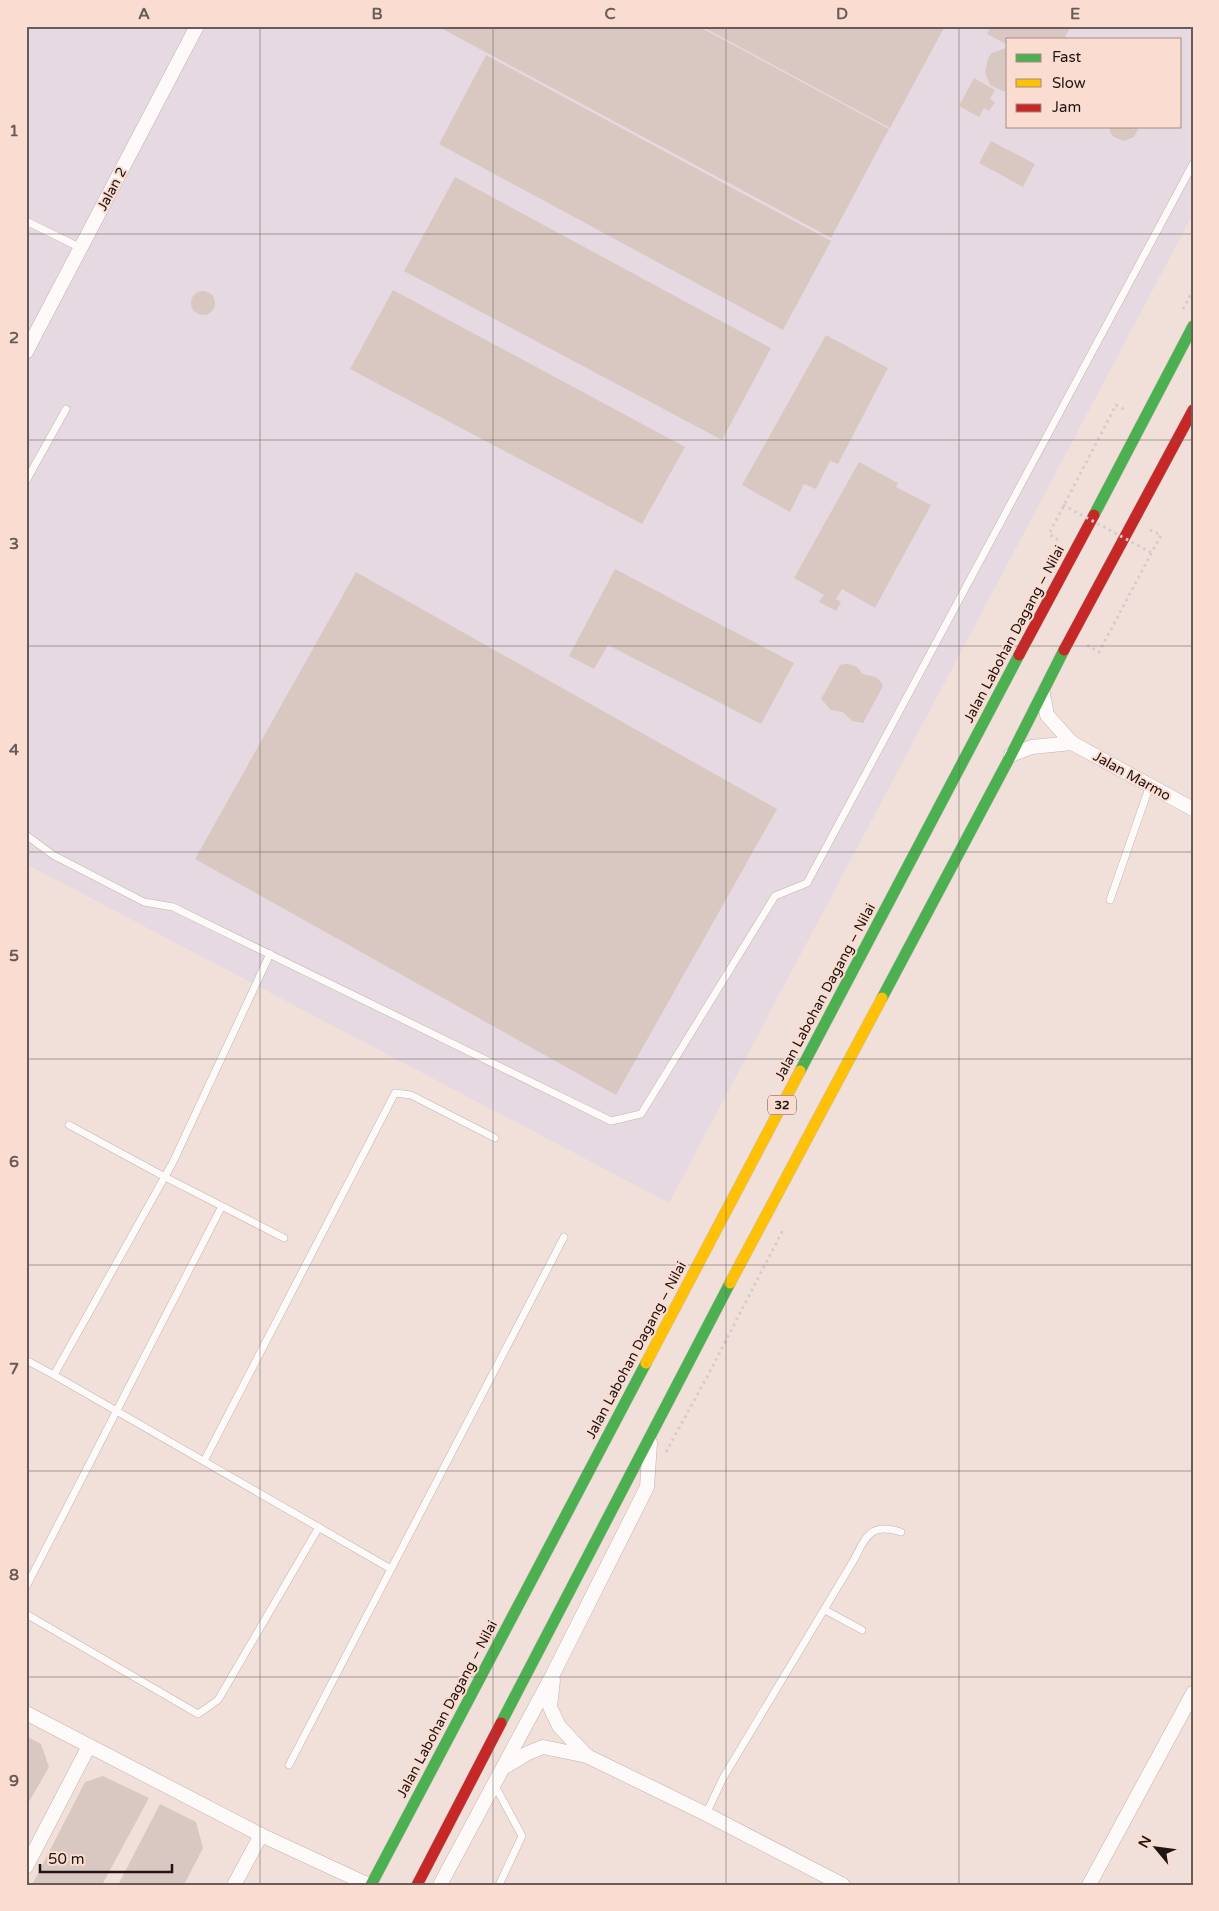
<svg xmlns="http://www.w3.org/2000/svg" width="1219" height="1911" viewBox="0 0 1219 1911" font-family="'Varela Round',sans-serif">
	<rect width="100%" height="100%" fill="#f1e0da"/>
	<path fill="#e7d9e2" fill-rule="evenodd" d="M26,26h1167v188l-524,989 -643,-339zM1008,39h172v87h-172z"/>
	<g fill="#d9c8c2">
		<polygon points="437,26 698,26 889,129 831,238"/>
		<polygon points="701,26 945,26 890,128"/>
		<polygon points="991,26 1071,26 1064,39 1008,39 1008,45 987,34"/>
		<polygon points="1006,48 1008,49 1008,91 1003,91 990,85 985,72 988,58 992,53"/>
		<polygon points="486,55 831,241 783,330 439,144"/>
		<polygon points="974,78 995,90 990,99 995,102 989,111 984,108 979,117 959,106"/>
		<polygon points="1109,126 1139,126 1139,128 1134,137 1124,141 1114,137 1111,134"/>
		<polygon points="991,141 1035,164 1023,187 979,163"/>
		<polygon points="455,177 771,348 722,440 404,271"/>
		<polygon points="393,290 685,447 642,524 350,369"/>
		<circle cx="203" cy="303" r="12"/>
		<polygon points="826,335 888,368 838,464 830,461 816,489 804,484 790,512 742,485"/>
		<polygon points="859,462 898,483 896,487 931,505 875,608 842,589 836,599 841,602 836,611 819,602 824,595 794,578"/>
		<polygon points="615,569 794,663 761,724 608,645 594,669 569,656"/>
		<polygon points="356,572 777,809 616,1095 195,859"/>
		<polygon points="844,664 848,664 857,667 863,674 876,677 881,682 883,686 863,723 852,721 843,712 831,710 821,699 840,665"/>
		<polygon points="26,1736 41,1744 49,1767 26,1807"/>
		<polygon points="103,1776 149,1798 102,1885 32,1885 85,1782"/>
		<polygon points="160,1804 196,1822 203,1848 184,1885 118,1885"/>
	</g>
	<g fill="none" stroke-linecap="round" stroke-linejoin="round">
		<g stroke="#c1b4af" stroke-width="8">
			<g id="lane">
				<polyline points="26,221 81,248"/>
				<polyline points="26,481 66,409"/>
				<polyline points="26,835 53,855 144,902 173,907 611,1121 641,1114 775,896 807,883 1193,164"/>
				<polyline points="1110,900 1150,785"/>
				<polyline points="69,1125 165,1177 284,1238"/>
				<polyline points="26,1360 54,1375 391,1569"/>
				<polyline points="54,1375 173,1162 270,954"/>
				<polyline points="204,1461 395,1093 411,1095 495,1138"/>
				<polyline points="26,1587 222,1206"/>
				<polyline points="825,1610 862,1630"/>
				<polyline points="26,1614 198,1714 218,1700 319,1527"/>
				<polyline points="289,1765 564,1237"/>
				<polyline points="494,1784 522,1836 499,1885"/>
				<path d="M706,1814l17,-36 132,-220c12,-24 17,-35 46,-26"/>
			</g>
		</g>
		<g stroke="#c1b4af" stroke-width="15">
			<g id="street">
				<polyline points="26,352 197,26"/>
				<polyline points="1043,694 1047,715 1072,743 1193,809"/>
				<polyline points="1011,755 1032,747 1072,743"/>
				<polyline points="26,1713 261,1835 369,1885"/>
				<polyline points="587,1756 706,1814 843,1885"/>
				<polyline points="503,1768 528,1753 543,1747 587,1756 559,1726 550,1707 553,1680"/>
				<polyline points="26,1867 89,1746"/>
				<polyline points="234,1885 261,1835"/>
				<polyline points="440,1885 553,1674 647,1487 650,1443"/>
				<polyline points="1089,1885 1193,1693"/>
			</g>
		</g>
		<g stroke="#c9c1be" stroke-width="12">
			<g id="fast">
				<polyline points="1094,515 1193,326"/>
				<polyline points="882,998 1011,755 1064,650"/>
				<polyline points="800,1071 1019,655"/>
				<polyline points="501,1723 730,1283"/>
				<polyline points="371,1885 646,1363"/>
			</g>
		</g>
		<g stroke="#c9c1be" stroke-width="12">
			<g id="slow">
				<polyline points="730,1283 882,998"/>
				<polyline points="646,1363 800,1071"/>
			</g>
		</g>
		<g stroke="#c9c1be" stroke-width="12">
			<g id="jam">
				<polyline points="1064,650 1193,410"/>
				<polyline points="1019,655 1094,515"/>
				<polyline points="417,1885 501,1723"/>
			</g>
		</g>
		<g stroke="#d2cdcc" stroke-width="3" stroke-dasharray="2.5 4" stroke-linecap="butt">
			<polyline points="1183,309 1193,290"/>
			<polyline points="1058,540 1049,534 1116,405 1127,411"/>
			<polyline points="1087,645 1099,652 1161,535 1150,530"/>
			<polyline points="666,1452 707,1377 784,1228"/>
		</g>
		<use href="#lane" stroke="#fdfaf9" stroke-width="7"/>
		<use href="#street" stroke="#fdfaf9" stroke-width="14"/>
		<use href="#fast" stroke="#4caf50" stroke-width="11"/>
		<use href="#slow" stroke="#ffc107" stroke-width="11"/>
		<use href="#jam" stroke="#c62828" stroke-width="11"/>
		<polyline stroke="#d2cdcc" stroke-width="3" stroke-dasharray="2.5 4" stroke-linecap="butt" points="1063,505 1152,553"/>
	</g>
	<path fill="none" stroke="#685c58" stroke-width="1" stroke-opacity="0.55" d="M260,26v1859M493,26v1859M726,26v1859M959,26v1859M26,234h1167M26,440h1167M26,646h1167M26,852h1167M26,1059h1167M26,1265h1167M26,1471h1167M26,1677h1167"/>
	<g text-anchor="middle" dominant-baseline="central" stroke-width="4" stroke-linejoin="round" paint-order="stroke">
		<rect fill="#fadcd1" stroke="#61514b" stroke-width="1" x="768" y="1095.5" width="28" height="19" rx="4"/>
		<g font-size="12" font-weight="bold" fill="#1f1512">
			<text x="782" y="1105">32</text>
		</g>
		<g font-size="14" fill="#1f1512" stroke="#fadcd1">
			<text transform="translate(112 189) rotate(-62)">Jalan 2</text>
			<text transform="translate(1014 634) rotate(-62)">Jalan Labohan Dagang ‒ Nilai</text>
			<text transform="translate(1132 776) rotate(29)">Jalan Marmo</text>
			<text transform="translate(825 992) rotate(-62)">Jalan Labohan Dagang ‒ Nilai</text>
			<text transform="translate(636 1350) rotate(-62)">Jalan Labohan Dagang ‒ Nilai</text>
			<text transform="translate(447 1709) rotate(-62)">Jalan Labohan Dagang ‒ Nilai</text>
		</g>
	</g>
	<rect width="1219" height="1911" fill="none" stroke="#fadcd1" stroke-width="55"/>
	<rect x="1006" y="38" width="175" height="90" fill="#fadcd1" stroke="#a28c85"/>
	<rect x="1016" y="54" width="25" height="8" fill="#4caf50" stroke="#a28c85"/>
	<text x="1052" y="62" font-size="15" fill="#1f1512">Fast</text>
	<rect x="1016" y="79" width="25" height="8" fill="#ffc107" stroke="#a28c85"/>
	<text x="1052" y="88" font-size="15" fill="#1f1512">Slow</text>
	<rect x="1016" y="104" width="25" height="8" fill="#c62828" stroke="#a28c85"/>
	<text x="1052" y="112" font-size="15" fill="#1f1512">Jam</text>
	<g transform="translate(1156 1848) rotate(299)" stroke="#fadcd1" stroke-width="4" paint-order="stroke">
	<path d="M0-4L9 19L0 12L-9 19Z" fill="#1f1512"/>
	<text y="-8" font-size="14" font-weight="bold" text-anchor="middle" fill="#1f1512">N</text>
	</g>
	<path d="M40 1864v8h132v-8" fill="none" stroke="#1f1512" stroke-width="2.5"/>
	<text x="48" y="1864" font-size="15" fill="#1f1512" stroke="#fadcd1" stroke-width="4" paint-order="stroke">50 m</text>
	<rect x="28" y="28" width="1164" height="1856" fill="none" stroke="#685c58" stroke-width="2"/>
	<g font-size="16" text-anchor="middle" font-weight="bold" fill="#685c58">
		<text x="144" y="19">A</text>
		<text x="377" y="19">B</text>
		<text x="610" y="19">C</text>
		<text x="842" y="19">D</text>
		<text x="1075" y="19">E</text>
		<text x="14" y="136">1</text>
		<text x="14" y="343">2</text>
		<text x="14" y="549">3</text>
		<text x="14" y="755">4</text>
		<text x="14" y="961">5</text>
		<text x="14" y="1167">6</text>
		<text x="14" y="1374">7</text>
		<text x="14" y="1580">8</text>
		<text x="14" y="1786">9</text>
	</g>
</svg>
